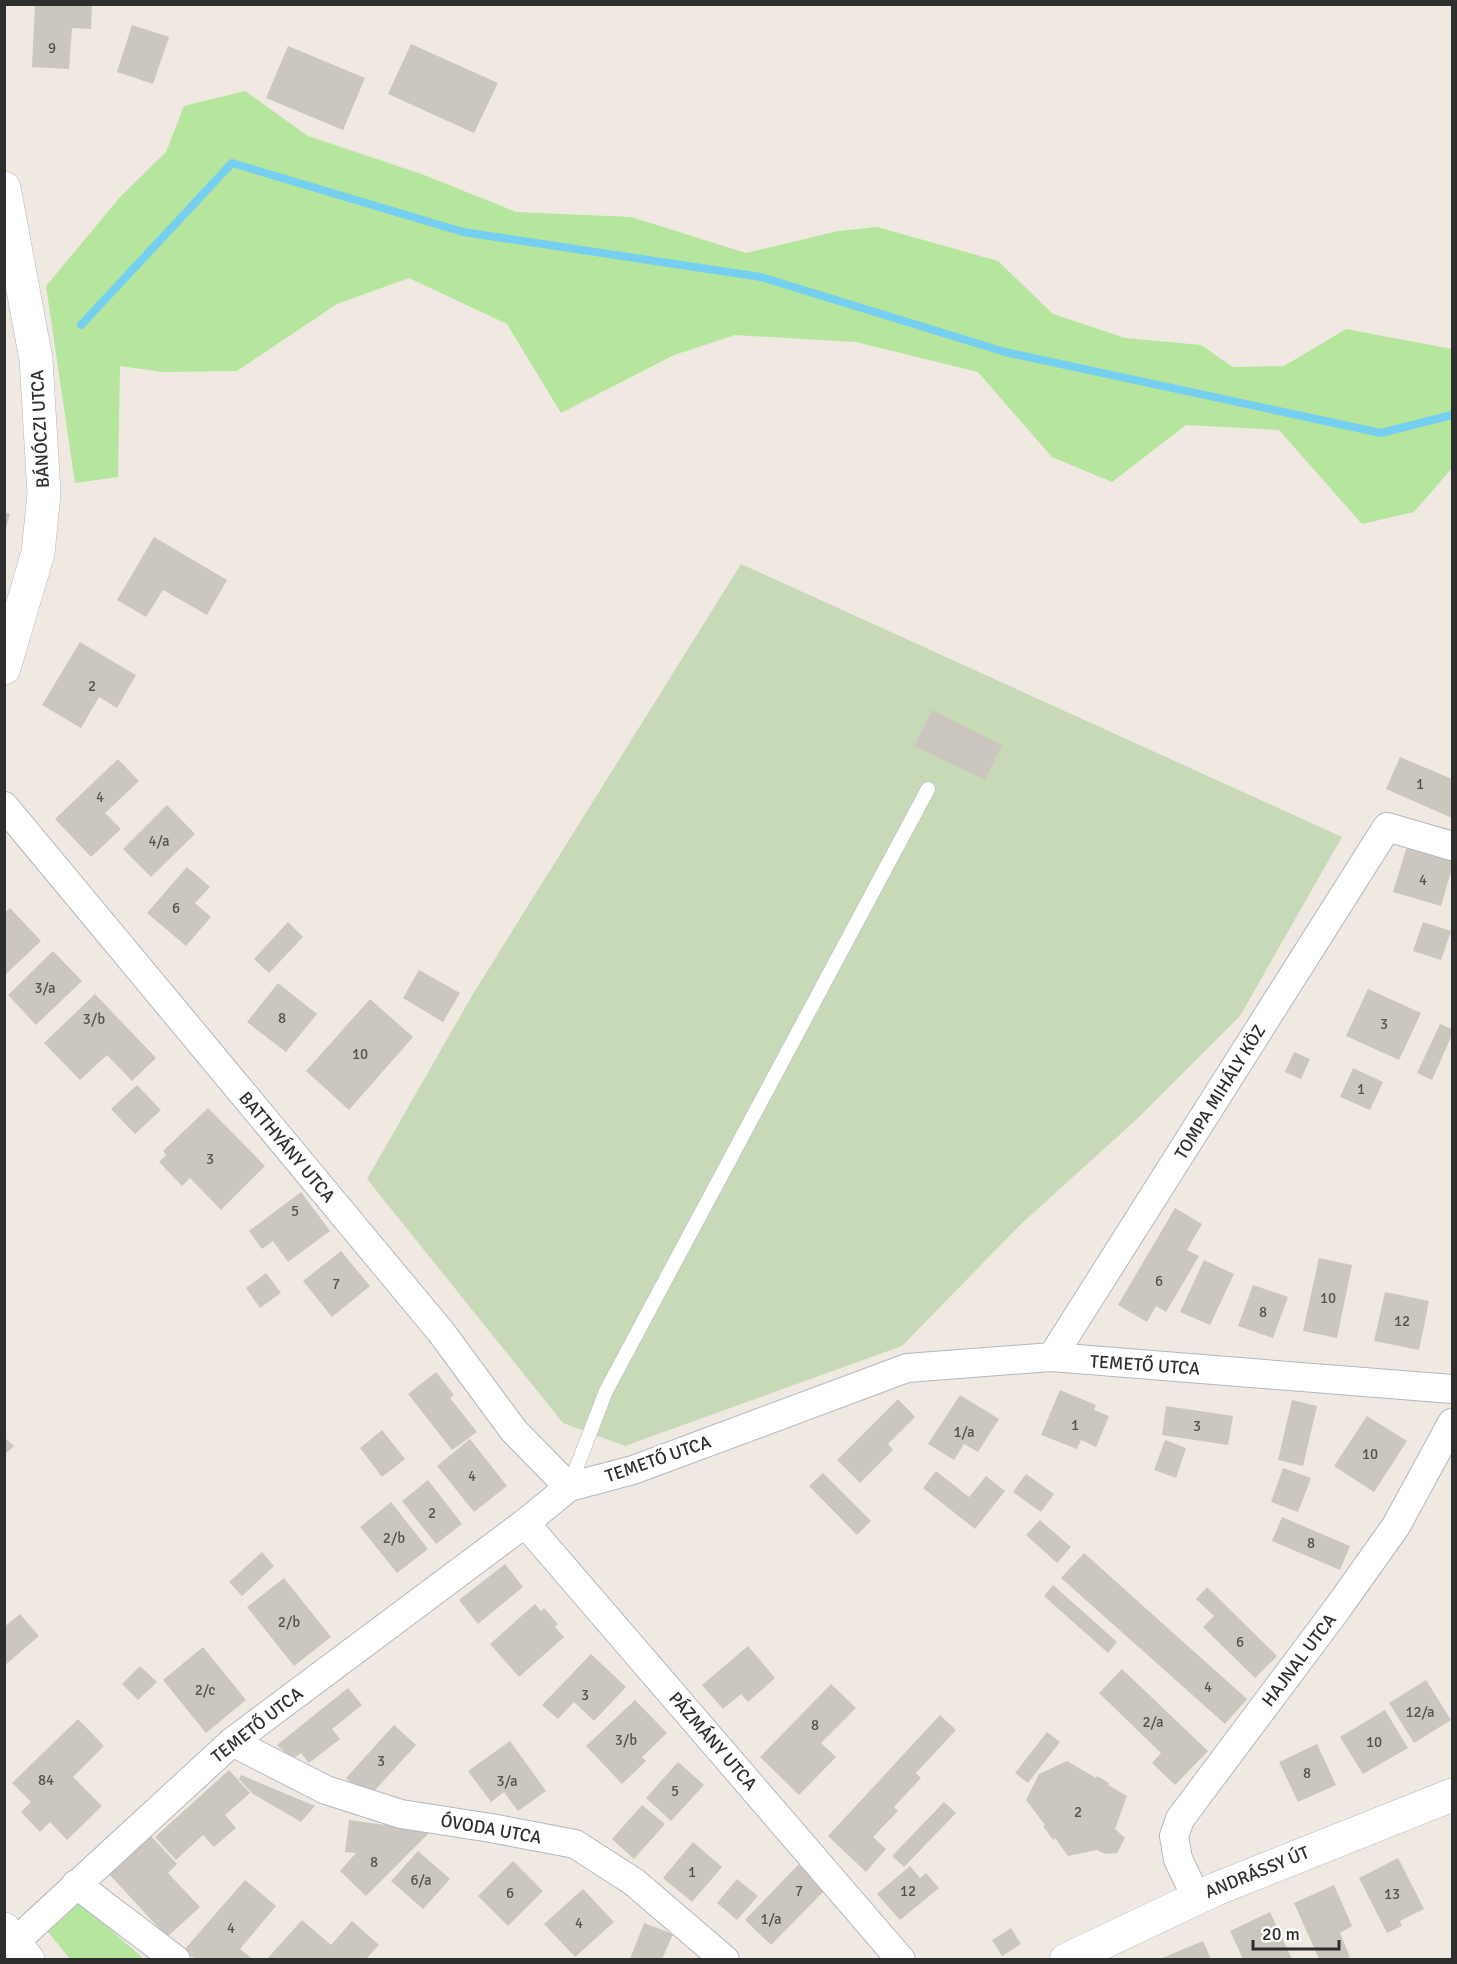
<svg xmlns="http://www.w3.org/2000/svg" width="1457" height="1964" viewBox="0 0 1457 1964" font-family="Signika,sans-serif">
	<rect width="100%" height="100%" fill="#efe9e1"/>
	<g fill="#b6e59e">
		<polygon points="245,91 308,136 424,175 516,212 631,217 746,253 838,231 877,227 998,261 1053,314 1125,338 1201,345 1233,367 1284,366 1346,329 1452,349 1452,468 1414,512 1362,524 1279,430 1186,425 1112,482 1052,457 978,372 856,342 735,335 674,355 561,413 507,324 409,278 337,304 237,371 163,372 120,366 118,477 75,483 46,286 120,197 166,152 184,106"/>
		<polygon points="76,1899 144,1959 70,1959 45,1928"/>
	</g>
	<polygon fill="#c8d9b8" points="741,564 1342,837 1240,1016 1137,1119 1021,1224 902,1346 625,1446 563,1423 367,1179 473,994"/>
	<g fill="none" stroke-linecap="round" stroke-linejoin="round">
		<polyline stroke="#75cff0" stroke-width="8" points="81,325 232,163 463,232 761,277 1005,352 1381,433 1452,415"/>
	</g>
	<g fill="#cbc7bf">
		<polygon points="35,4 92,4 91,29 72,28 69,69 32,67"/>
		<polygon points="132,25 169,37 153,84 117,72"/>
		<polygon points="411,44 498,83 474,133 388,94"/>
		<polygon points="288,46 365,78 343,130 266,98"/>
		<polygon points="4,512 10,514 5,532 4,532"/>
		<polygon points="154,537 227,580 207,615 163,590 146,617 117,600"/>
		<polygon points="80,642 136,675 117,708 99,697 81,728 42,705"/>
		<polygon points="932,710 1002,745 985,780 914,746"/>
		<polygon points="1400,757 1452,779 1452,818 1386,789"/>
		<polygon points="118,759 139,781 105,813 121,829 91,857 55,819"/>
		<polygon points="167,805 195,834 151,877 123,849"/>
		<polygon points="1407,846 1452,860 1452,868 1441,906 1393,892"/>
		<polygon points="187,867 210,887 195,903 211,917 186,946 147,913"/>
		<polygon points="10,908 41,941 6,974 4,913"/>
		<polygon points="288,922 303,937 269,973 254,959"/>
		<polygon points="1423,922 1451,931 1441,960 1413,951"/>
		<polygon points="53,951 82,981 36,1025 8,995"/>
		<polygon points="419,970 460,993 443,1022 403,998"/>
		<polygon points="278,983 317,1014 286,1052 247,1022"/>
		<polygon points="1368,989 1421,1013 1399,1060 1346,1036"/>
		<polygon points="95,994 156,1058 132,1081 107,1055 80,1080 44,1043"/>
		<polygon points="370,999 413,1037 349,1110 306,1071"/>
		<polygon points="1440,1024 1452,1029 1452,1035 1432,1080 1417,1073"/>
		<polygon points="1294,1052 1310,1059 1301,1079 1285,1072"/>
		<polygon points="1353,1068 1383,1082 1370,1110 1340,1097"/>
		<polygon points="137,1085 161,1110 135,1134 111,1109"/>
		<polygon points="208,1108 265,1166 221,1210 190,1178 182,1186 159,1162 166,1155 163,1151"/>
		<polygon points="301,1192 330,1231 288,1262 273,1241 262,1249 249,1231"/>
		<polygon points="1175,1208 1202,1224 1187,1250 1199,1256 1166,1312 1156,1306 1147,1322 1118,1305"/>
		<polygon points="341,1251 370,1286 332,1317 303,1281"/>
		<polygon points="1319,1258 1352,1265 1337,1338 1303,1331"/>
		<polygon points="1204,1260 1234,1274 1210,1325 1180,1312"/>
		<polygon points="266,1273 281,1293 260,1308 246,1288"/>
		<polygon points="1253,1285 1288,1297 1273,1338 1238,1326"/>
		<polygon points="1385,1292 1429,1301 1419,1350 1374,1341"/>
		<polygon points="436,1372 454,1395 450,1398 477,1432 452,1450 408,1394"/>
		<polygon points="1060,1390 1096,1405 1094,1410 1109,1416 1096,1447 1081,1440 1077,1449 1041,1435"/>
		<polygon points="960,1395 999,1419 978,1452 964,1444 954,1460 928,1444"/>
		<polygon points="898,1399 915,1417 888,1444 893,1450 860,1483 837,1460"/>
		<polygon points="1292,1400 1317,1406 1303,1466 1278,1460"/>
		<polygon points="1166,1406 1233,1416 1228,1445 1162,1435"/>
		<polygon points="1367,1416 1407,1441 1374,1492 1334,1466"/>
		<polygon points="382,1430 405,1459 382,1477 360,1448"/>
		<polygon points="4,1437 14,1446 4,1455"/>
		<polygon points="470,1439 507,1486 474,1512 437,1466"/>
		<polygon points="1165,1440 1186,1448 1176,1478 1154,1470"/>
		<polygon points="1283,1468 1311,1478 1298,1512 1271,1502"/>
		<polygon points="936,1471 969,1497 986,1476 1005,1491 975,1529 923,1488"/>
		<polygon points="823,1473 871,1521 857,1535 809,1486"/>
		<polygon points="1026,1474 1054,1494 1041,1512 1013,1492"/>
		<polygon points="428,1480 462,1524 436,1544 402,1501"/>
		<polygon points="391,1502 428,1549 397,1573 360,1527"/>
		<polygon points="1282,1517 1350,1546 1340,1570 1272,1541"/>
		<polygon points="1040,1520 1071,1547 1057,1563 1026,1535"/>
		<polygon points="262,1552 274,1566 242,1596 229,1582"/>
		<polygon points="1084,1553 1247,1699 1225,1724 1061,1578"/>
		<polygon points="505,1564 523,1587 478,1624 459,1600"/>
		<polygon points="284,1578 331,1637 294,1666 247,1607"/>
		<polygon points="1053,1585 1117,1642 1108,1653 1044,1596"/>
		<polygon points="1207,1587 1277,1656 1255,1678 1203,1627 1214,1616 1196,1599"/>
		<polygon points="535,1604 541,1611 544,1608 558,1624 555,1627 564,1637 519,1677 490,1644"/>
		<polygon points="20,1614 39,1636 4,1666 4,1627"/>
		<polygon points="748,1646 775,1678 748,1702 741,1694 723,1709 702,1685"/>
		<polygon points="203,1647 246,1700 206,1733 163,1680"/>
		<polygon points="591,1654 626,1687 594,1721 574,1702 558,1719 542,1705"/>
		<polygon points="140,1666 157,1682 138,1700 122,1684"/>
		<polygon points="1122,1669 1208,1751 1175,1785 1152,1763 1161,1753 1099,1693"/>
		<polygon points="1426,1680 1451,1720 1414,1743 1389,1703"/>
		<polygon points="831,1684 856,1708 821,1743 836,1757 799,1795 760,1757"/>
		<polygon points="348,1688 362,1705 332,1729 340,1739 309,1763 301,1753 293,1759 277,1745"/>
		<polygon points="635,1700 667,1733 642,1757 646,1761 622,1784 586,1746"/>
		<polygon points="1385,1710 1408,1748 1363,1774 1340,1737"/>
		<polygon points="940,1715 956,1730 916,1773 921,1778 894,1807 898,1811 873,1837 886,1849 866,1872 828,1836"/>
		<polygon points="78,1719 104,1746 73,1777 102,1806 67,1840 50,1822 40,1832 21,1812 31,1802 12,1783"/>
		<polygon points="394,1725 416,1745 368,1798 346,1778"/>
		<polygon points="1047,1732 1060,1742 1028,1783 1015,1773"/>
		<polygon points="510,1741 546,1791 518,1811 504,1792 491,1802 468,1771"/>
		<polygon points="1317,1744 1336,1785 1298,1802 1279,1762"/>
		<polygon points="1067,1761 1096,1778 1097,1776 1109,1783 1108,1785 1127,1796 1115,1829 1125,1838 1117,1853 1105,1854 1097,1850 1068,1856 1055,1838 1053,1840 1043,1826 1045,1825 1026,1800 1039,1774"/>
		<polygon points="678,1762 704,1785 671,1821 646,1798"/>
		<polygon points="229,1770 250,1793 225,1815 236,1828 214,1847 203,1835 176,1860 155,1837"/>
		<polygon points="241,1775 315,1806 301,1822 253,1794 239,1779"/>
		<polygon points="944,1802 956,1813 904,1867 892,1856"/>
		<polygon points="642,1805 665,1824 634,1859 612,1839"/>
		<polygon points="349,1820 431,1831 366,1896 340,1871 356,1853 345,1852"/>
		<polygon points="151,1836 177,1864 168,1873 200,1907 167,1937 109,1874"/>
		<polygon points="693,1842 722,1867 692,1902 663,1878"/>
		<polygon points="418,1851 450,1879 423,1909 391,1881"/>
		<polygon points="1398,1858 1424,1909 1400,1921 1402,1926 1387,1933 1359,1878"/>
		<polygon points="513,1861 543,1891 508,1926 478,1896"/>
		<polygon points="799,1864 825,1890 771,1945 745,1920"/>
		<polygon points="910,1866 920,1878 926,1873 939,1888 900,1920 877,1894"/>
		<polygon points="737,1879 758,1896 737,1920 717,1903"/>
		<polygon points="245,1880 276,1906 240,1949 252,1959 195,1959 184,1950"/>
		<polygon points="1334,1885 1352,1926 1340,1933 1350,1957 1345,1959 1319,1959 1294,1903"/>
		<polygon points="583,1889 614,1922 575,1957 544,1924"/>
		<polygon points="1270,1912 1292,1959 1243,1959 1230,1931"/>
		<polygon points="302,1920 331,1945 352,1921 379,1945 366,1959 267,1959"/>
		<polygon points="644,1923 673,1934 662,1959 630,1959"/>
		<polygon points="1011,1928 1021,1944 1002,1956 992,1940"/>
		<polygon points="1203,1941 1211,1959 1160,1959"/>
	</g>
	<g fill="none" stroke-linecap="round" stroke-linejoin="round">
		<g stroke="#b4b7c1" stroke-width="15">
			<polyline id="service" points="569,1487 606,1391 928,789"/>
		</g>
		<g stroke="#b4b7c1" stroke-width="30">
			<g id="minor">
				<polyline points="4,806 441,1332 514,1431 569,1487"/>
				<polyline points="1052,1357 1387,827 1452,846"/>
				<polyline points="525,1523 901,1960"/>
				<polyline points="232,1742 326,1790 401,1814 491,1828 575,1844 634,1882 725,1960"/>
				<polyline points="76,1884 176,1960"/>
				<polyline points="1196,1897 1178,1859 1174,1836 1180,1819 1337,1609 1396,1526 1452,1423"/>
				<polyline points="4,1952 232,1742 525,1523 569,1487 633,1470 907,1368 1052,1357 1452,1389"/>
			</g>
		</g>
		<g stroke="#b4b7c1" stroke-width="34">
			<polyline id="tertiary" points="4,188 36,359 44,494 38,553 4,668"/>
		</g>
		<g stroke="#b4b7c1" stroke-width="34">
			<g id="secondary">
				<polyline points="4,1929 28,1960"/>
				<polyline points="1066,1960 1216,1889 1452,1795"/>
			</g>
		</g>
		<use href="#service" stroke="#fff" stroke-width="14"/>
		<use href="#minor" stroke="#fff" stroke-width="28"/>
		<use href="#tertiary" stroke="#fff" stroke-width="33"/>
		<use href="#secondary" stroke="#fff" stroke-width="33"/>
	</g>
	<g text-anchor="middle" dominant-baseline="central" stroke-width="6" stroke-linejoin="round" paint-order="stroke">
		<g font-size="15" fill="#555452">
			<text x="52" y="48">9</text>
			<text x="92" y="686">2</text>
			<text x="1420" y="784">1</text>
			<text x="100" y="797">4</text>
			<text x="159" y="841">4/a</text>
			<text x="1423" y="880">4</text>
			<text x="176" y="908">6</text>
			<text x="45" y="988">3/a</text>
			<text x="282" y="1018">8</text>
			<text x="94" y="1019">3/b</text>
			<text x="1384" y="1024">3</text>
			<text x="360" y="1054">10</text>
			<text x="1361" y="1089">1</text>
			<text x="210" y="1159">3</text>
			<text x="295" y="1211">5</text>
			<text x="1159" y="1281">6</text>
			<text x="336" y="1284">7</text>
			<text x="1328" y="1298">10</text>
			<text x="1263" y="1312">8</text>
			<text x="1402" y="1321">12</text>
			<text x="1075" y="1425">1</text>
			<text x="1197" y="1426">3</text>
			<text x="964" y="1432">1/a</text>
			<text x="1370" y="1454">10</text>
			<text x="472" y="1476">4</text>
			<text x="432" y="1513">2</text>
			<text x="394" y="1538">2/b</text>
			<text x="1311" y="1543">8</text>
			<text x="289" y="1622">2/b</text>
			<text x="1240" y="1642">6</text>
			<text x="1208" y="1687">4</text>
			<text x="205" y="1690">2/c</text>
			<text x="585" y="1695">3</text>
			<text x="1420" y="1712">12/a</text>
			<text x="1153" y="1722">2/a</text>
			<text x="815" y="1725">8</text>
			<text x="626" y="1740">3/b</text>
			<text x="1374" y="1742">10</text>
			<text x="381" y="1761">3</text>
			<text x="1307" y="1773">8</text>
			<text x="46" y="1780">84</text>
			<text x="507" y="1781">3/a</text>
			<text x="675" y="1791">5</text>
			<text x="1078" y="1812">2</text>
			<text x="374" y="1862">8</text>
			<text x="692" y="1872">1</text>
			<text x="421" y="1880">6/a</text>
			<text x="799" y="1891">7</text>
			<text x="908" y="1891">12</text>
			<text x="510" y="1893">6</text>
			<text x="1392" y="1894">13</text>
			<text x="771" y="1919">1/a</text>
			<text x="579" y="1923">4</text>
			<text x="231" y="1928">4</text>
		</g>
		<g font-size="18" fill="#2e2e2e" stroke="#fff">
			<text transform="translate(40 429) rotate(-93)">BÁNÓCZI UTCA</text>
			<text transform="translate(1220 1092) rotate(-58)">TOMPA MIHÁLY KÖZ</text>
			<text transform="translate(287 1147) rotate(50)">BATTHYÁNY UTCA</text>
			<text transform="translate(1145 1365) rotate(4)">TEMETŐ UTCA</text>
			<text transform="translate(658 1459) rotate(-19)">TEMETŐ UTCA</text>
			<text transform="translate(1299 1660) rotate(-53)">HAJNAL UTCA</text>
			<text transform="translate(257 1725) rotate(-38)">TEMETŐ UTCA</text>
			<text transform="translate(713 1741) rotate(49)">PÁZMÁNY UTCA</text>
			<text transform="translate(491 1829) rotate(10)">ÓVODA UTCA</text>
			<text transform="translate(1257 1872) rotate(-22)">ANDRÁSSY ÚT</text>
		</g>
	</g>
	<rect width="1457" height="1964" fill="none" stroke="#2e2e2e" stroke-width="12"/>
	<path d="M1253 1940v9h86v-9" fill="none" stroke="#2e2e2e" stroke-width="3"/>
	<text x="1262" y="1940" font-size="18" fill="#2e2e2e" stroke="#ffffff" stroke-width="4.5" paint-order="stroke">20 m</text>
</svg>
